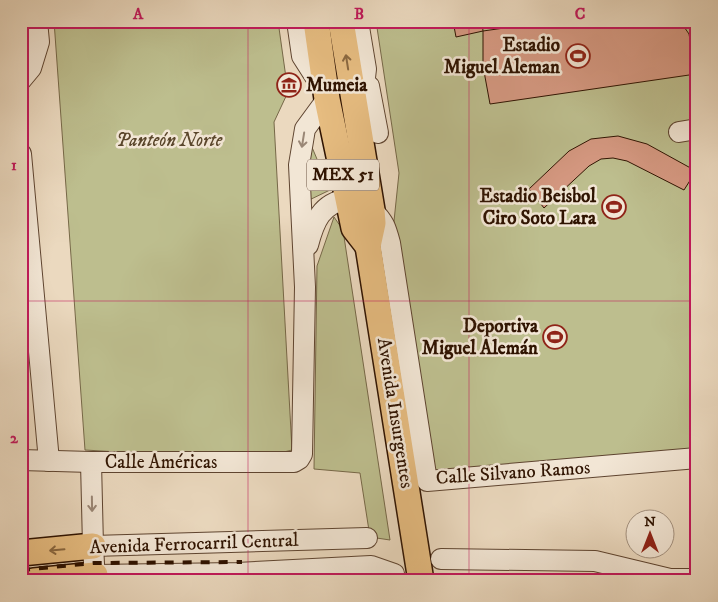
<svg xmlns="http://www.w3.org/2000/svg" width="718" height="602" viewBox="0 0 718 602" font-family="'IM FELL DW Pica',serif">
	<rect width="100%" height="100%" fill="#ebd9bf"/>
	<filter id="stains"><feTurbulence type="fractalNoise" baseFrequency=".004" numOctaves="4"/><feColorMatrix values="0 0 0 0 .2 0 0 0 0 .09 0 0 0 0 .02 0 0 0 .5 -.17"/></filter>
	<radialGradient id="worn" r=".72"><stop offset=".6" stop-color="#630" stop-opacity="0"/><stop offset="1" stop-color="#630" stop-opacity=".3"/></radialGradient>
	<g fill="#bdbe8e" stroke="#766848">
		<polygon points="54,21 278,21 288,92 274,122 292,450 251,460 85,450"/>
		<polygon points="376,21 697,21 697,452 435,474 394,221 399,173"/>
		<polygon points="306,133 330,190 305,202"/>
		<polygon points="334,217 343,230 390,540 370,537 360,473 314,469 317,266"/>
	</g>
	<g fill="#d69982" stroke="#2f1301">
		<polygon points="453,21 482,21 483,31 456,37"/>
		<polygon points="554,21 680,21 689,34 696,74 490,104 483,66 483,31"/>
		<polygon points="618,136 647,144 696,171 684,190 627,161 613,158 601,159 589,166 544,208 529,189 569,151 591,139"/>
	</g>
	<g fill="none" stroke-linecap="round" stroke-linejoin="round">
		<g stroke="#5e4430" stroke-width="22">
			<g id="minor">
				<polyline points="297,21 302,56 325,92"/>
				<polyline points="358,21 366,69 361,111"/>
				<polyline points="21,80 31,68 39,42 37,21"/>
				<polyline points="369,86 378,133"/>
				<polyline points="679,132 697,129"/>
				<polyline points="21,154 49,461"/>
				<path d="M372,210c12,11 14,18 18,33l37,238 270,-23"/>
				<path d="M308,245c6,-23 13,-42 40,-46"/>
				<polyline points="21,460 91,462 294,462 299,459 302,454 305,287 299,165 305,129 327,99"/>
				<polyline points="91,462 93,546 95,581"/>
				<polyline points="93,546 367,538"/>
				<polyline points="441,559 595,561 670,579 697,579"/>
				<polyline points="95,575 237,573 371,566 394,574 395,581"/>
			</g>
		</g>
		<g stroke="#2f1301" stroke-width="28">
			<g id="major">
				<polyline points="316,21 327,99 348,199 354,228 368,246"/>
				<polyline points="341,21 372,210 373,223 368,246 421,581"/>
				<polyline points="21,553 93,546"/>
				<polyline points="34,581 95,575"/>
			</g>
		</g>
		<use href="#minor" stroke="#f2e6d5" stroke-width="20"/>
		<use href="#major" stroke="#e6bc80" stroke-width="25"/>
		<polyline stroke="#2f1301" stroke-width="4" stroke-dasharray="9 9" stroke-linecap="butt" points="21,570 94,563 242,562"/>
	</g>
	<defs><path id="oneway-shaft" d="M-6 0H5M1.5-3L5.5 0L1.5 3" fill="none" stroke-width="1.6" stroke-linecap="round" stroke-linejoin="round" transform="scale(1.25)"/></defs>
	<g stroke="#8a6840">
		<use href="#oneway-shaft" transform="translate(347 62) rotate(-99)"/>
		<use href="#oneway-shaft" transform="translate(57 550) rotate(175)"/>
	</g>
	<g stroke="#9a8776">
		<use href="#oneway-shaft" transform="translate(303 140) rotate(99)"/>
		<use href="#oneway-shaft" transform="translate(92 504) rotate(89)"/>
	</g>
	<path fill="none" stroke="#c2185b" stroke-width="1" stroke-opacity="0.55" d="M248,21v560M469,21v560M21,301h676"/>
	<defs>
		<g id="stadium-ring" transform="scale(1.25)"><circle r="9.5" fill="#f2e6d5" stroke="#8f2418" stroke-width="1.5"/><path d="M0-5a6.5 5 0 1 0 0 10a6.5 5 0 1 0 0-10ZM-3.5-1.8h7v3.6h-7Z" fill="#8f2418"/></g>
		<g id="museum-ring" transform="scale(1.25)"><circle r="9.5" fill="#f2e6d5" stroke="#8f2418" stroke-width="1.5"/><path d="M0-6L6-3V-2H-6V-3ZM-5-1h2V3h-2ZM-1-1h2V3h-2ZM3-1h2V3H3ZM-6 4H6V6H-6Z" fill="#8f2418"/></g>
	</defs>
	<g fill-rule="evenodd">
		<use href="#stadium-ring" x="578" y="56"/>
		<use href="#museum-ring" x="289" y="85"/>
		<use href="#stadium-ring" x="614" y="207"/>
		<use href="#stadium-ring" x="555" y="337"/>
	</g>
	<g text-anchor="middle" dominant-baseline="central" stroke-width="5" stroke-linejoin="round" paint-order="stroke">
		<rect fill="#f2e6d5" stroke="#6a5241" stroke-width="1" x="307" y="159.5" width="72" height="31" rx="4"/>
		<g font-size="18" font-weight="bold" fill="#2f1301">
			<text x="343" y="175">MEX 51</text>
		</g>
		<g font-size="19" font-weight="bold" fill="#2f1301" stroke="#f2e6d5" text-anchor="end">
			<text x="560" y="45">Estadio<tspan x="560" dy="22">Miguel Aleman</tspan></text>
			<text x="306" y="85" text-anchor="start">Mumeia</text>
			<text x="596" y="196">Estadio Beisbol<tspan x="596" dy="22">Ciro Soto Lara</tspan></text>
			<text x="538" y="326">Deportiva<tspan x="538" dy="22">Miguel Alemán</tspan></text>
		</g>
		<g font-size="19" font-style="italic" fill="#5a462b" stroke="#f2e6d5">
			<text x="169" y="140">Panteón Norte</text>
		</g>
		<g font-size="19" fill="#2f1301" stroke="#f2e6d5">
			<text transform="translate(395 413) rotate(81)">Avenida Insurgentes</text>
			<text x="161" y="462">Calle Américas</text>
			<text transform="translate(513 473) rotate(-4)">Calle Silvano Ramos</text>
			<text transform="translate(194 544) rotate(-2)">Avenida Ferrocarril Central</text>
		</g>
	</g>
	<rect width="718" height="602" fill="none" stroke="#ebd9bf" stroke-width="55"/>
	<g transform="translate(650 534)"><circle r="24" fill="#f2e6d5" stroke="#a49280"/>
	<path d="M0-4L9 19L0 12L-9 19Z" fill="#8f2418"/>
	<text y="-8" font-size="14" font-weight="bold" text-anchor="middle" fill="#2f1301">N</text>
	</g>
	<rect x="28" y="28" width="662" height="546" fill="none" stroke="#c2185b" stroke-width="2"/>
	<g font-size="16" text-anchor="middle" font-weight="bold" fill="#c2185b">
		<text x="138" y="19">A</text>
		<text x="359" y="19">B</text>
		<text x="580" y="19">C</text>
		<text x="14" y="170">1</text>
		<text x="14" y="443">2</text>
	</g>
	<rect width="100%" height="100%" filter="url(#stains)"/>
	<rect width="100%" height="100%" fill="url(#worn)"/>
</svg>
